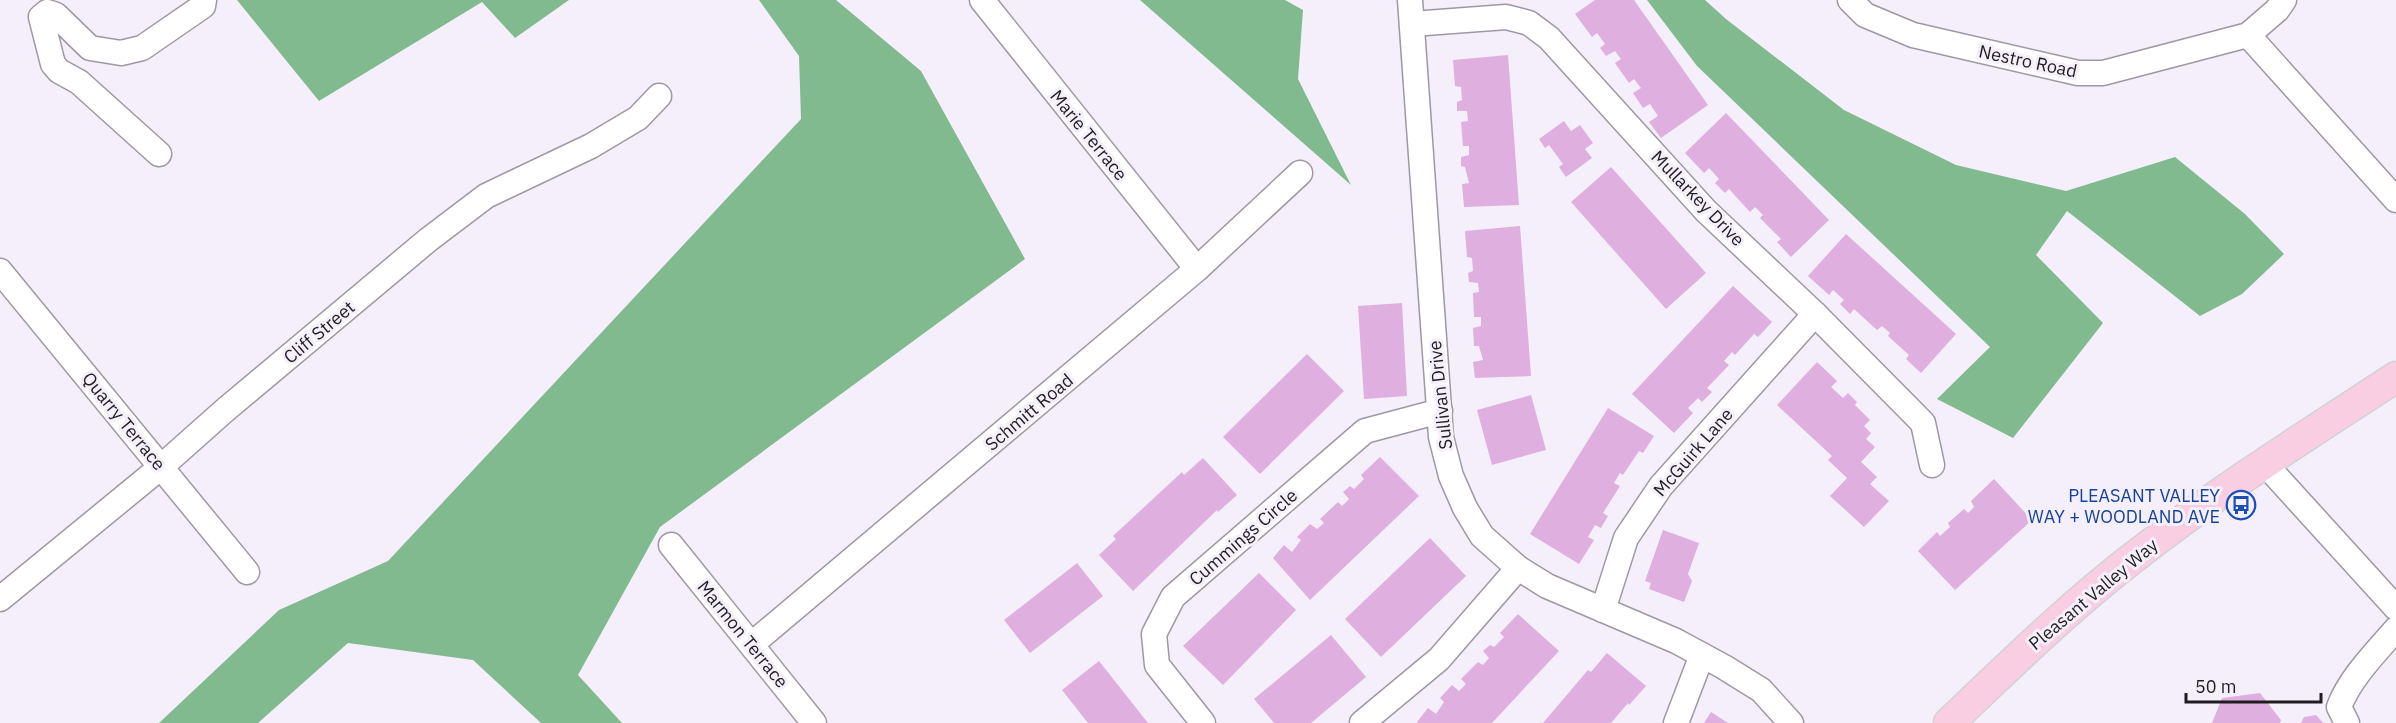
<svg xmlns="http://www.w3.org/2000/svg" width="2396" height="723" viewBox="0 0 2396 723" font-family="'IBM Plex Sans',sans-serif">
	<rect width="100%" height="100%" fill="#f5effb"/>
	<g fill="#82ba90">
		<polygon points="237,0 569,0 515,38 482,2 319,101"/>
		<polygon points="759,0 836,0 921,71 1025,259 660,527 578,675 622,723 541,723 473,660 348,643 258,723 159,723 279,610 388,561 801,119 799,56"/>
		<polygon points="1140,0 1285,0 1303,10 1298,79 1351,185"/>
		<polygon points="1647,0 1705,0 1726,19 1844,110 1956,165 2066,191 2175,157 2245,214 2284,254 2242,294 2200,316 2067,211 2036,255 2103,323 2013,438 1937,399 1990,347 1697,66"/>
	</g>
	<g fill="#dfafdf">
		<polygon points="1595,0 1634,0 1708,105 1661,138 1649,122 1658,116 1650,104 1643,108 1633,93 1641,88 1634,79 1629,83 1615,63 1621,59 1615,51 1606,56 1600,48 1605,44 1597,33 1592,37 1575,14"/>
		<polygon points="1508,55 1519,205 1464,207 1462,184 1469,183 1465,167 1461,166 1461,157 1469,155 1469,146 1463,146 1461,122 1468,121 1467,111 1457,111 1457,102 1462,100 1461,87 1455,86 1453,60"/>
		<polygon points="1726,113 1829,220 1791,257 1777,242 1781,239 1760,218 1763,215 1755,207 1750,212 1729,189 1725,193 1715,183 1719,179 1709,168 1704,173 1685,153"/>
		<polygon points="1564,121 1571,131 1580,125 1593,143 1585,149 1592,158 1566,177 1559,167 1563,164 1549,145 1545,148 1539,139"/>
		<polygon points="1611,167 1706,273 1666,309 1571,202"/>
		<polygon points="1520,226 1531,376 1475,378 1473,362 1483,360 1479,346 1474,346 1473,328 1481,326 1481,317 1474,317 1473,293 1479,292 1478,283 1469,282 1468,273 1473,271 1472,258 1467,257 1465,231"/>
		<polygon points="1846,234 1956,334 1921,373 1906,359 1909,355 1888,336 1890,333 1882,326 1877,330 1854,309 1850,314 1840,304 1844,300 1833,290 1829,295 1808,276"/>
		<polygon points="1733,286 1772,322 1758,337 1754,334 1735,355 1732,352 1724,361 1729,365 1707,388 1712,392 1702,402 1698,398 1688,408 1693,413 1674,433 1632,394"/>
		<polygon points="1402,303 1407,396 1364,399 1358,306"/>
		<polygon points="1307,354 1344,391 1260,474 1223,437"/>
		<polygon points="1817,362 1837,381 1831,387 1843,398 1848,393 1857,402 1855,405 1870,420 1864,426 1871,433 1866,439 1875,447 1861,462 1877,477 1870,484 1889,501 1864,527 1830,496 1847,478 1828,460 1832,456 1777,405"/>
		<polygon points="1531,395 1546,450 1492,465 1477,410"/>
		<polygon points="1608,408 1654,436 1643,453 1639,451 1623,475 1620,473 1614,483 1620,486 1603,513 1608,516 1601,528 1595,525 1588,537 1594,540 1579,564 1530,534"/>
		<polygon points="1380,457 1419,496 1310,600 1273,558 1284,545 1292,552 1301,540 1297,537 1310,524 1317,529 1324,523 1320,519 1338,502 1342,506 1349,499 1343,492 1350,486 1354,489 1364,479 1361,475"/>
		<polygon points="1203,458 1237,495 1218,512 1217,510 1133,591 1099,555 1116,539 1113,536 1182,472 1184,475"/>
		<polygon points="1994,479 2032,520 1955,590 1918,551 1937,532 1940,536 1950,527 1948,523 1964,509 1968,513 1974,507 1971,501"/>
		<polygon points="1663,530 1699,543 1688,574 1692,581 1684,602 1649,589 1651,583 1645,581"/>
		<polygon points="1430,538 1466,576 1381,657 1345,619"/>
		<polygon points="1077,563 1103,596 1030,653 1004,620"/>
		<polygon points="1259,573 1296,610 1223,685 1183,646"/>
		<polygon points="1518,614 1559,651 1492,723 1418,723 1417,722 1428,708 1436,714 1444,702 1440,698 1452,685 1459,691 1466,684 1461,679 1478,662 1483,665 1489,658 1483,651 1490,645 1494,647 1504,637 1500,633"/>
		<polygon points="1331,635 1366,677 1311,723 1274,723 1254,699"/>
		<polygon points="1607,653 1646,686 1629,705 1628,703 1611,723 1543,723 1588,670 1591,672"/>
		<polygon points="1099,661 1148,723 1088,723 1062,690"/>
		<polygon points="2260,693 2281,720 2280,723 2212,723 2222,698"/>
		<polygon points="1711,712 1728,723 1704,723"/>
		<polygon points="2316,715 2323,723 2301,723 2304,717"/>
	</g>
	<g fill="none" stroke-linecap="round" stroke-linejoin="round">
		<g stroke="#9e98a3" stroke-width="27">
			<g id="minor">
				<polyline points="982,0 1197,269"/>
				<polyline points="1410,0 1441,437 1451,476 1465,508 1482,536 1518,568 1547,586 1676,641 1724,667 1761,690 1791,723"/>
				<polyline points="1850,0 1865,15 1913,35 2078,73 2103,73 2248,35 2277,10 2284,0"/>
				<polyline points="1412,24 1506,17 1529,23 1549,38 1706,211 1815,314 1923,423 1932,465"/>
				<polyline points="2248,35 2396,200"/>
				<polyline points="159,154 79,82 59,71 53,64 41,17 47,12 56,15 90,48 121,53 142,48 203,6 204,0"/>
				<polyline points="0,271 247,572"/>
				<polyline points="2265,464 2396,608"/>
				<polyline points="671,545 814,723"/>
				<polyline points="0,599 161,467 224,411 428,240 486,196 591,146 638,118 659,96"/>
				<polyline points="1603,610 1626,538 1661,486 1815,314"/>
				<polyline points="752,644 1197,269 1300,173"/>
				<polyline points="1203,723 1157,665 1154,634 1173,597 1365,431 1440,411"/>
				<polyline points="1362,723 1439,659 1518,568"/>
				<polyline points="1676,723 1702,655"/>
				<path d="M2347,723l-8,-16c11,-29 37,-55 57,-78"/>
			</g>
		</g>
		<g stroke="#d2d2d3" stroke-width="33">
			<path id="major" d="M1949,723c61,-58 122,-118 189,-169 82,-64 171,-120 258,-177"/>
		</g>
		<use href="#minor" stroke="#fff" stroke-width="24"/>
		<use href="#major" stroke="#f9cde2" stroke-width="30"/>
	</g>
	<defs>
		<g id="bus-ring" transform="scale(1.5)"><circle r="9.5" fill="#f5effb" stroke="#1a4fb4" stroke-width="1.5"/><path d="M-5-6H5V4H4V6H2V4H-2V6H-4V4H-5ZM-3.5-4V0h7V-4ZM-3.5 1.2v1.5H-2V1.2ZM2 1.2v1.5H3.5V1.2Z" fill="#1a4fb4"/></g>
	</defs>
	<g fill-rule="evenodd">
		<use href="#bus-ring" x="2241" y="505"/>
	</g>
	<g text-anchor="middle" dominant-baseline="central" stroke-width="6" stroke-linejoin="round" paint-order="stroke">
		<g font-size="18" fill="#1f1d21" stroke="#f5effb">
			<text transform="translate(2028 61) rotate(12)">Nestro Road</text>
			<text transform="translate(1089 135) rotate(51)">Marie Terrace</text>
			<text transform="translate(1698 198) rotate(46)">Mullarkey Drive</text>
			<text transform="translate(319 332) rotate(-40)">Cliff Street</text>
			<text transform="translate(1440 395) rotate(-96)">Sullivan Drive</text>
			<text transform="translate(1029 412) rotate(-40)">Schmitt Road</text>
			<text transform="translate(124 421) rotate(51)">Quarry Terrace</text>
			<text transform="translate(1693 452) rotate(-49)">McGuirk Lane</text>
			<text transform="translate(1243 537) rotate(-41)">Cummings Circle</text>
			<text transform="translate(2093 594) rotate(-40)">Pleasant Valley Way</text>
			<text transform="translate(743 634) rotate(51)">Marmon Terrace</text>
		</g>
		<g font-size="18" fill="#164399" stroke="#f5effb" text-anchor="end">
			<text x="2220" y="495">PLEASANT VALLEY<tspan x="2220" dy="21">WAY + WOODLAND AVE</tspan></text>
		</g>
	</g>
	<path d="M2186 693v9h135v-9" fill="none" stroke="#1f1d21" stroke-width="3"/>
	<text x="2195" y="693" font-size="18" fill="#1f1d21" stroke="#f5effb" stroke-width="4.5" paint-order="stroke">50 m</text>
</svg>
